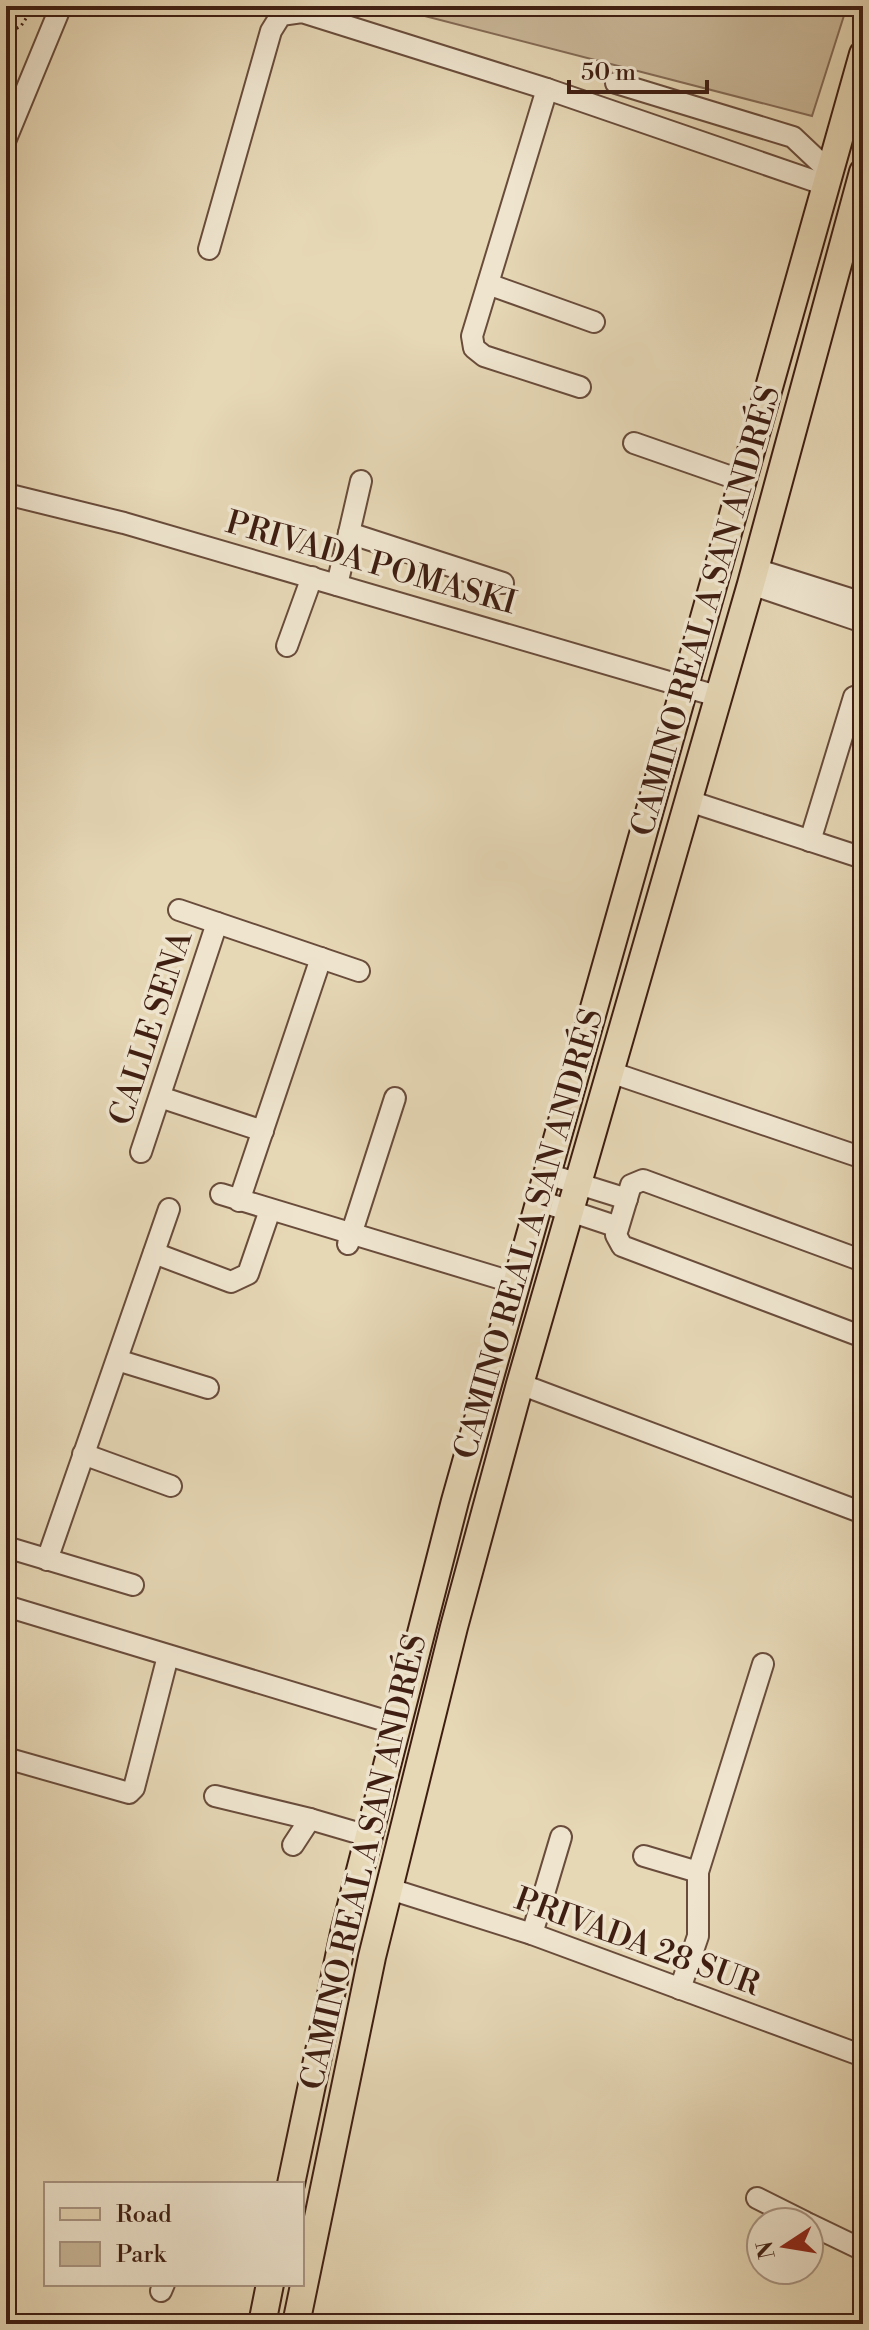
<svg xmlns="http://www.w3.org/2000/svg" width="869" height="2330" viewBox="0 0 869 2330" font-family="'Libre Bodoni',serif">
	<rect width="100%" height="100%" fill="#e6d7b5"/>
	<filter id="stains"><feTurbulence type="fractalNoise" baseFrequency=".0025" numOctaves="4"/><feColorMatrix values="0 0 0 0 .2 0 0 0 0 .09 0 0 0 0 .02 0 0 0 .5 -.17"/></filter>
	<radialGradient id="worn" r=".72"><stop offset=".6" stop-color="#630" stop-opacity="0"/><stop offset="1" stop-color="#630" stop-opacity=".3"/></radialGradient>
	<polygon fill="#cab899" stroke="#846b56" stroke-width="2" points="386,6 847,6 812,116"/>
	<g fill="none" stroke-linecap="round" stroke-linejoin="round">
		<g stroke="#694c3b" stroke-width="24">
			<g id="minor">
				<polyline points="616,83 793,137 830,172"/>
				<polyline points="547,89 472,336 474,348 484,356 580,387"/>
				<polyline points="6,139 61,6"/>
				<polyline points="209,249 271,31 281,15 302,12 547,89 826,185"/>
				<polyline points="488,284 594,322"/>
				<polyline points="634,443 743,481"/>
				<polyline points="6,494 124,523 717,696"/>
				<polyline points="349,533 503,583"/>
				<polyline points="755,569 863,603"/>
				<polyline points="751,584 863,622"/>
				<polyline points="337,585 361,481"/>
				<polyline points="287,646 312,577"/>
				<polyline points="689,801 863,858"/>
				<polyline points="810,841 854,697"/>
				<polyline points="179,910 359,971"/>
				<polyline points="610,1072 863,1158"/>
				<polyline points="160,1097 263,1131"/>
				<polyline points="141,1152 217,923"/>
				<polyline points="547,1174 627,1199"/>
				<polyline points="221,1194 515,1283"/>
				<polyline points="239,1201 321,958"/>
				<polyline points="540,1201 618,1227"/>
				<polyline points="348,1244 395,1098"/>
				<polyline points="154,1253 231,1282 248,1274 270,1210"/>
				<polyline points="863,1261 643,1180 631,1185 616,1235 622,1246 863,1337"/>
				<polyline points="117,1360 208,1388"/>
				<polyline points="520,1384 863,1513"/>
				<polyline points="83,1454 171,1486"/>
				<polyline points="6,1547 133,1585"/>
				<polyline points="47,1560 169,1209"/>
				<polyline points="6,1606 396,1724"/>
				<polyline points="6,1758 129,1793 134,1788 168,1656"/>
				<polyline points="215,1796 310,1819"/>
				<polyline points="293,1845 310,1819 368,1836"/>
				<polyline points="644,1856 698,1872"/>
				<polyline points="390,1889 532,1934 863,2056"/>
				<polyline points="532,1934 561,1837"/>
				<polyline points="680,1989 698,1936 698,1872 763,1664"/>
				<polyline points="757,2198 805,2222"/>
				<polyline points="809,2224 863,2250"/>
				<polyline points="161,2291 164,2284"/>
			</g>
		</g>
		<g stroke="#3f1e12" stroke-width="30">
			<g id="major">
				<polyline points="291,2184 344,1933 455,1501 863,54"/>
				<polyline points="262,2324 270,2284"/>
				<polyline points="296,2324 372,1957 454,1627 520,1384 751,584 863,172"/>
			</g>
		</g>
		<polyline stroke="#3f1e12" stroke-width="3" stroke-dasharray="2 4" stroke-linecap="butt" points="6,34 21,26 34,6"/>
		<use href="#minor" stroke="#efe5cf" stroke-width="20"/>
		<use href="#major" stroke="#e6d7b5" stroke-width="26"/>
	</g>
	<g text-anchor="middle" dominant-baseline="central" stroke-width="7" stroke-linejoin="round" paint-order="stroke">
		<g font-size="32" fill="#3f1e12" stroke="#efe5cf">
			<text transform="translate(371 563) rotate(16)">PRIVADA POMASKI</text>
			<text transform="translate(706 611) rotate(-74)">CAMINO REAL A SAN ANDRÉS</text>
			<text transform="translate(151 1028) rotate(-72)">CALLE SENA</text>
			<text transform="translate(529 1234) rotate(-74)">CAMINO REAL A SAN ANDRÉS</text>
			<text transform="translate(364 1862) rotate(-77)">CAMINO REAL A SAN ANDRÉS</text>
			<text transform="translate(637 1942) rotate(20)">PRIVADA 28 SUR</text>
		</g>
	</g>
	<rect width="869" height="2330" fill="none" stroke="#e6d7b5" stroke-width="32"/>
	<rect x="8" y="8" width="853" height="2314" fill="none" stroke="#3f1e12" stroke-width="4"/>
	<rect x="16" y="16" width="837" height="2298" fill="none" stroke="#3f1e12" stroke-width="2"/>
	<rect x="44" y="2182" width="260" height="104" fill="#efe5cf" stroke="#a99583" stroke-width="2"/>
	<rect x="60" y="2208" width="40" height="12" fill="#e6d7b5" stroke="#a99583" stroke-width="2"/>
	<text x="116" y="2222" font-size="24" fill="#3f1e12">Road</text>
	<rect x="60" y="2242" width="40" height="24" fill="#cab899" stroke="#a99583" stroke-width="2"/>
	<text x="116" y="2262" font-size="24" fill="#3f1e12">Park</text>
	<g transform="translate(785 2246) rotate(258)"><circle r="38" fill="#efe5cf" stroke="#a99583" stroke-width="2"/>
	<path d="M0-6L14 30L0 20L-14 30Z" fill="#8f2418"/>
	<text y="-12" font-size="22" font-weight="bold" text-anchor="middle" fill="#3f1e12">N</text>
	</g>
	<path d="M569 80v12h138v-12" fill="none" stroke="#3f1e12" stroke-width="4"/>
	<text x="581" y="80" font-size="24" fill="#3f1e12" stroke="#efe5cf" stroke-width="6" paint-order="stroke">50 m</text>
	<rect width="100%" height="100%" filter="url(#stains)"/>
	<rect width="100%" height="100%" fill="url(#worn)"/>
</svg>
